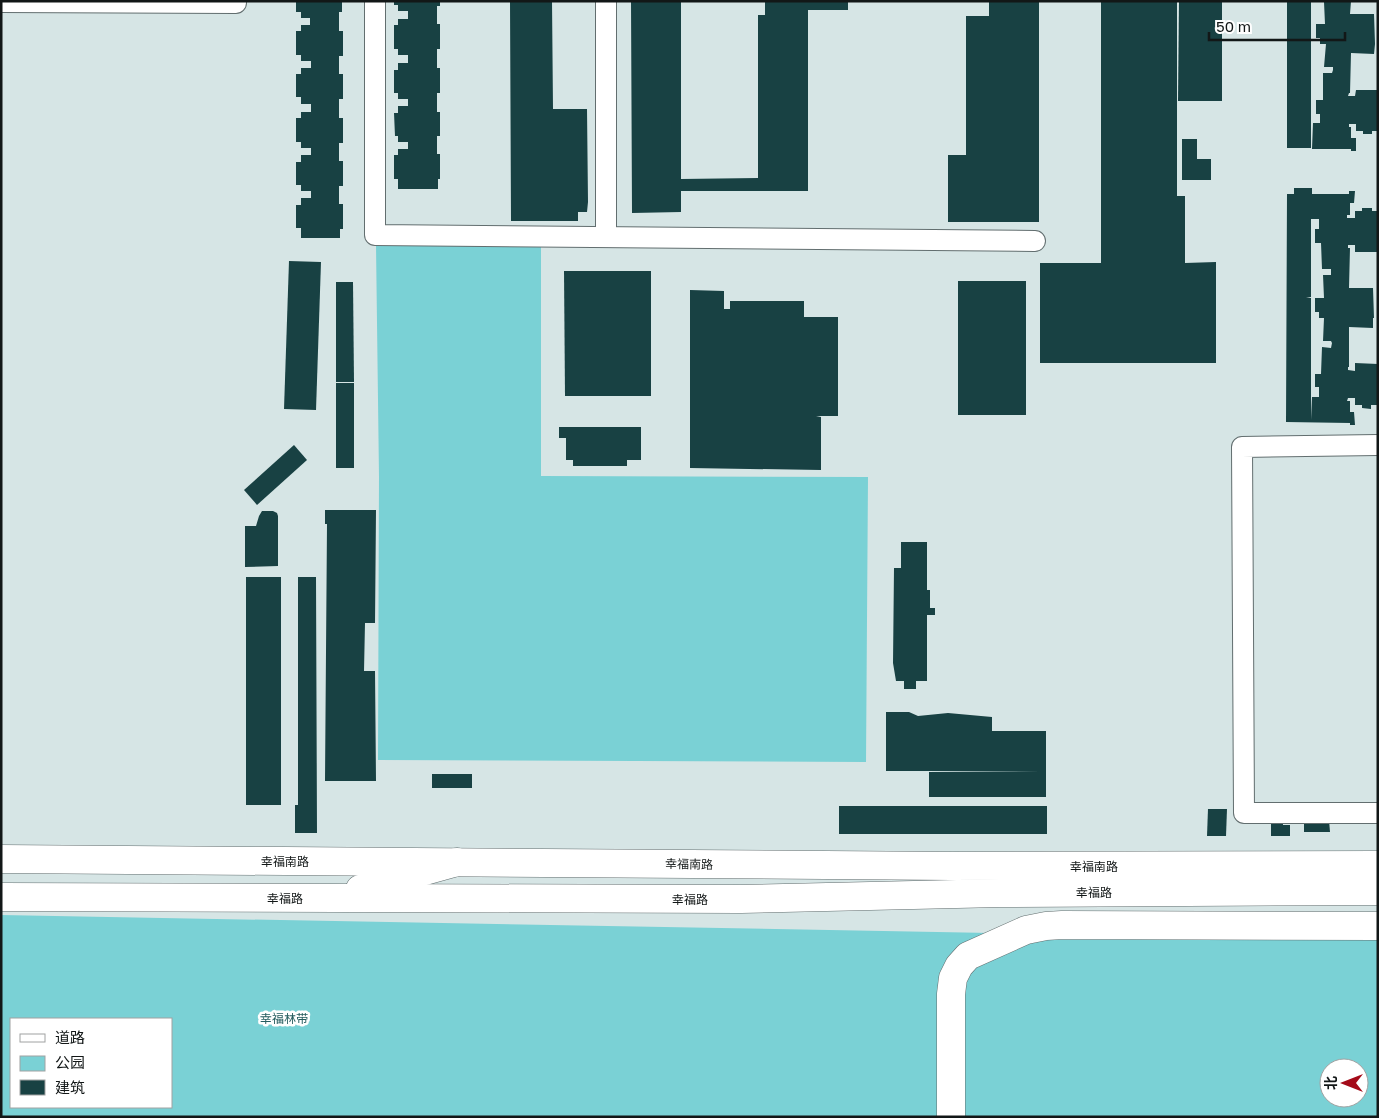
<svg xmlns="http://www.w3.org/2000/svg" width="1379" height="1118" viewBox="0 0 1379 1118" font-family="'Golos Text','Noto Sans SC',sans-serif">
	<rect width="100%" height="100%" fill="#d6e5e5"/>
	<g fill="#7ad1d5" fill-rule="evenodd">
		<polygon points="376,245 541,245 541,476 868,477 866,762 378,760 379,476"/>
		<path d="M1,915l1377,25v177h-1377zM11,1019h160v88h-160zM1329,1068h30v30h-30z"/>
	</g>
	<g fill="#184143" fill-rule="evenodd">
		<polygon points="296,1 342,1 342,12 339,12 339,31 343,31 343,56 339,56 339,74 343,74 343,99 339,99 339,118 343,118 343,143 339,143 339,161 343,161 343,186 339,186 339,204 343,204 343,229 340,229 340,238 301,238 301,228 296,228 296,205 301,205 301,198 311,198 311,191 301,191 301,185 296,185 296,162 301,162 301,155 311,155 311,148 301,148 301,142 296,142 296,118 301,118 301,112 311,112 311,104 301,104 301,97 296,97 296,74 301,74 301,68 311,68 311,61 301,61 301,55 296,55 296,31 301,31 301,25 310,25 310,18 301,18 301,12 296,12"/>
		<polygon points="394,1 440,1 440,6 437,6 437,24 440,24 440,49 437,49 437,68 440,68 440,93 437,93 437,112 440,112 440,136 437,136 437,154 440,154 440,179 438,179 438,189 398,189 398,179 394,179 394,155 398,155 398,149 408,149 408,142 398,142 398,136 395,136 394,113 398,113 398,106 408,106 408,99 398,99 398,93 394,93 394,70 398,70 398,63 408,63 408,55 398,55 398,49 394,49 394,25 398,25 398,19 408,19 408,11 398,11 398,5 394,5"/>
		<polygon points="510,1 552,1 553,109 587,109 588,202 587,212 578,212 578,221 511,221"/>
		<polygon points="631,1 681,1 681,179 758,178 758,15 808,15 808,191 681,191 681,212 632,213"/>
		<polygon points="765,1 848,1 848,10 808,10 808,15 765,15"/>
		<polygon points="989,1 1039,1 1039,222 948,222 948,155 966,155 966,16 989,16"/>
		<polygon points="1101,1 1177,1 1177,196 1185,196 1185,263 1216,262 1216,363 1040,363 1040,263 1101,263"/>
		<polygon points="1179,1 1222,1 1222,101 1178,101"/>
		<rect x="1287" y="1" width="24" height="147"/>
		<polygon points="1351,1 1350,14 1374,14 1375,44 1374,54 1351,53 1350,93 1349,93 1348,96 1355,96 1356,90 1378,90 1378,131 1372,131 1372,134 1363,134 1363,131 1356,131 1356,124 1349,124 1349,127 1351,127 1351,138 1356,138 1356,151 1351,151 1351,149 1312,149 1313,123 1320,123 1320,114 1316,114 1316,100 1323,100 1323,73 1332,73 1333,70 1333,67 1324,67 1326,44 1320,44 1320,38 1316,38 1316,24 1325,24 1324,2"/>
		<polygon points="1182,139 1197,139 1197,159 1211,159 1211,180 1182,180"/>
		<path d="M1294,188h18v6h37v-3h6l-1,12h-4v12h-3v3h8v-7h7v-3h10v3h6v41h-23v-7h-7v3h2l-1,40h24l1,30h-1v10l-24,-1v40h-1v3l7,1v-8l23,1v41h-7v4l-9,-1v-3h-7v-7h-7l-1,3h3v11h4l1,13h-5v-2l-64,-1 1,-228h7zM1311,219h8v10h-4v14h6l1,26h9v6h-8l1,23h-9v14h4v6h5l-1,23h8l1,2 -1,5 -9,-1 -1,27h-6v13h4v10h-7l-1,23v-122h-5l5,-1z"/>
		<polygon points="289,261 321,262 316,410 284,409"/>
		<polygon points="564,271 651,271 651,396 565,396"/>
		<rect x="958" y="281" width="68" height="134"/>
		<polygon points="336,282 353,282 354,382 336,382"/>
		<polygon points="690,290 724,291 724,309 730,309 730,301 804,301 804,317 838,317 838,416 816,416 821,417 821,470 690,468"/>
		<rect x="336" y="383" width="18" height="85"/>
		<polygon points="559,427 641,427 641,460 627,460 627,466 573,466 573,460 566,460 566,438 559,438"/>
		<polygon points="294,445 307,460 257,505 244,490"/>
		<polygon points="325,510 376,510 375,623 365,623 364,671 375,671 376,781 325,781 327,524 325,524"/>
		<polygon points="262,511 273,511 277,513 278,516 278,566 245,567 245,526 256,526 259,516"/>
		<polygon points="901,542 927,542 927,590 930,590 930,608 935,608 935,615 927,615 927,681 916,681 916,689 904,689 904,681 896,681 893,663 894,568 901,568"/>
		<rect x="246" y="577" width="35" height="228"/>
		<polygon points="298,577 316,577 317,833 295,833 295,805 298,805"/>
		<polygon points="886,712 909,712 918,716 948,713 992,717 992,731 1046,731 1046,797 929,797 929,772 1041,771 886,771"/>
		<rect x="432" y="774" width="40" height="14"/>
		<rect x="839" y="806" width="208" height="28"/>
		<polygon points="1208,809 1227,809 1226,836 1207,836"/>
		<polygon points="1271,809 1282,809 1283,825 1290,825 1290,836 1271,836"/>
		<polygon points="1329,820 1330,832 1304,832 1304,821"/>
	</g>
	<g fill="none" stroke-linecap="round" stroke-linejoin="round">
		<g stroke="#626e6f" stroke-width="22">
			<g id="minor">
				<polyline points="375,1 375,235 1035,241"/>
				<polyline points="606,1 606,237"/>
				<polyline points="1,2 236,3"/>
				<polyline points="1378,445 1242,447 1244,813 1378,813"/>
			</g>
		</g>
		<g stroke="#626e6f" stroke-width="29">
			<g id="secondary">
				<polyline points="1,859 952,866 1378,865"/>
				<polyline points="951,1117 951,994 953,978 959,966 968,956 1026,930 1046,926 1062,925 1378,926"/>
			</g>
		</g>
		<g stroke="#626e6f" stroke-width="29">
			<g id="primary">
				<polyline points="360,889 457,862"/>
				<polyline points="1,897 741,899 1000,893 1378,891"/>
			</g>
		</g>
		<use href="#minor" stroke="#fff" stroke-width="20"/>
		<use href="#secondary" stroke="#fff" stroke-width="28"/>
		<use href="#primary" stroke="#fff" stroke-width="28"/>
	</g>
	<g text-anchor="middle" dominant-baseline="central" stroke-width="5" stroke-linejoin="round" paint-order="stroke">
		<g font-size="12" fill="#121717" stroke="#fff">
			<text x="285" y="861">幸福南路</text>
			<text transform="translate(689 864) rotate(1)">幸福南路</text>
			<text x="1094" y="866">幸福南路</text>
			<text x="1094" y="892">幸福路</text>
			<text x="285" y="898">幸福路</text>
			<text x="690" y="899">幸福路</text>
		</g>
		<g font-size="12" fill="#265d5f" stroke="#fff">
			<text x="284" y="1018">幸福林带</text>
		</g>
	</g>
	<rect width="1379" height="1118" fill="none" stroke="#121717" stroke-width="5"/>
	<rect x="10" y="1018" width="162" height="90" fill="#ffffff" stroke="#a0a2a2"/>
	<rect x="20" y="1034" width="25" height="8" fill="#ffffff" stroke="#a0a2a2"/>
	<text x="55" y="1043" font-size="15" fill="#121717">道路</text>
	<rect x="20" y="1056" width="25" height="15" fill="#7ad1d5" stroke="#a0a2a2"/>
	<text x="55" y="1068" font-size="15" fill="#121717">公园</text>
	<rect x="20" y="1080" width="25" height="15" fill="#184143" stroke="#a0a2a2"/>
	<text x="55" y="1093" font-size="15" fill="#121717">建筑</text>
	<g transform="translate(1344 1083) rotate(270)"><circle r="24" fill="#ffffff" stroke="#a0a2a2"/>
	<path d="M0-4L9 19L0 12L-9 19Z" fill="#a40b19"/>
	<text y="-8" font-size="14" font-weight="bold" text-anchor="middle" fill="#121717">北</text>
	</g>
	<path d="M1209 32v8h136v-8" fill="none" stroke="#121717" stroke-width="2.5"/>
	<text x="1216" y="32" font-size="15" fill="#121717" stroke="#ffffff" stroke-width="4" paint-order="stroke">50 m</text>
</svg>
